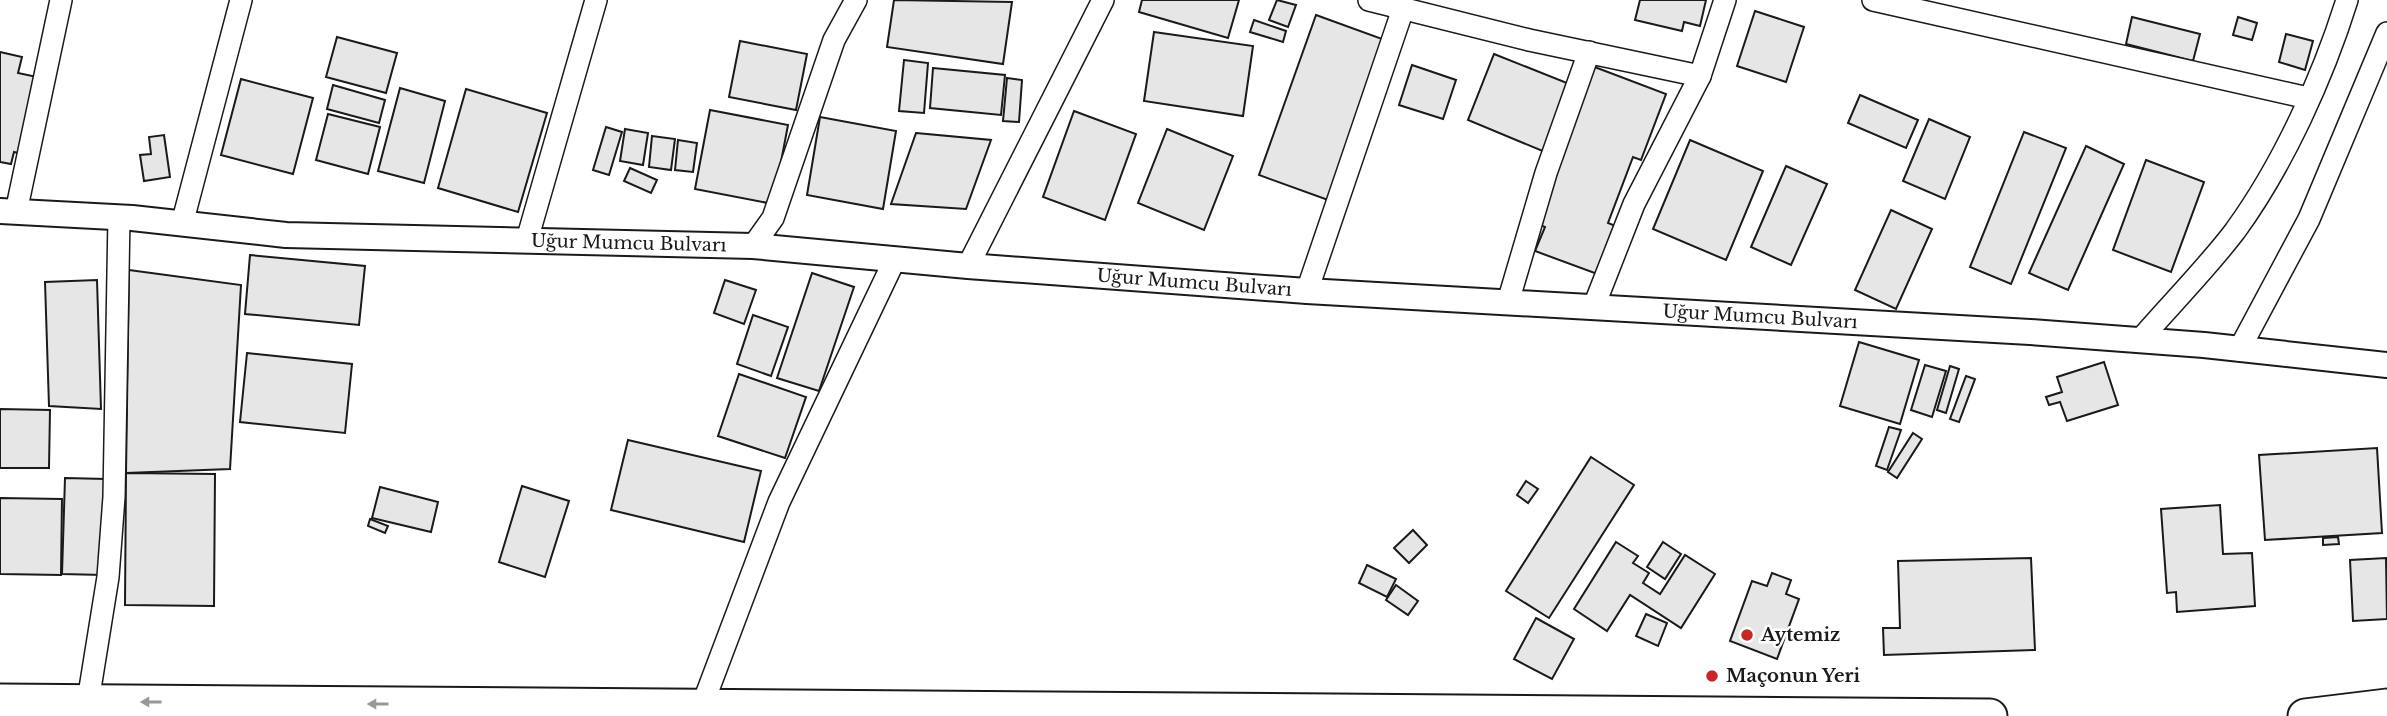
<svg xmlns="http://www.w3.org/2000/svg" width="2387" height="716" viewBox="0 0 2387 716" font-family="'Libre Baskerville',serif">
	<rect width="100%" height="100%" fill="#fff"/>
	<g fill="#e6e6e6" stroke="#1a1a1a" stroke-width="2">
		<polygon points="894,0 1012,2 1003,64 887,47"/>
		<polygon points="1142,0 1239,0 1228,38 1139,12"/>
		<polygon points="1277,0 1296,5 1288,27 1269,20"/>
		<polygon points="1640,0 1706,0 1700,26 1684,22 1682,31 1635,20"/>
		<polygon points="1755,11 1804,27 1786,82 1737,66"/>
		<polygon points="1316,15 1385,40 1328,200 1259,175"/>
		<polygon points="2132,17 2200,34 2193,61 2126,44"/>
		<polygon points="2238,17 2257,23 2252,40 2233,35"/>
		<polygon points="1254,20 1286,31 1283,42 1250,32"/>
		<polygon points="1154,32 1253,46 1243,116 1144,101"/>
		<polygon points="2286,34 2313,41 2305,70 2279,62"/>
		<polygon points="337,37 397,53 386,93 326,77"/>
		<polygon points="740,41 807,54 796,110 729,97"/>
		<polygon points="0,52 22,57 18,73 37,77 22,154 14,152 11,164 0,162"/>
		<polygon points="1494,54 1572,85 1545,152 1468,120"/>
		<polygon points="904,60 928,63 924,113 899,111"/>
		<polygon points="1412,65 1456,80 1443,119 1399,105"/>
		<polygon points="1592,66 1666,94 1641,160 1633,157 1608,223 1618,227 1600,275 1535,251 1545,227 1533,222"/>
		<polygon points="933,68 1005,75 1001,115 930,108"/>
		<polygon points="1007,78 1022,80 1019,122 1003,121"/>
		<polygon points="241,79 313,98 293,174 221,155"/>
		<polygon points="333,85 385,100 379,123 327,109"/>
		<polygon points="400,88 445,101 424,183 378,171"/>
		<polygon points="466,89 547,113 518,212 438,188"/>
		<polygon points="1860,95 1918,120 1906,148 1848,123"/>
		<polygon points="710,110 788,125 773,204 695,189"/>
		<polygon points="1074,111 1136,134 1105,220 1043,197"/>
		<polygon points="328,114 380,127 368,174 316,160"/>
		<polygon points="820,117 896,131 883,209 807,195"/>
		<polygon points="1929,119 1970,137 1945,199 1903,181"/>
		<polygon points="606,127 622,132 609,175 593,170"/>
		<polygon points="625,129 648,133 643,165 620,161"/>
		<polygon points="1167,129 1233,156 1204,230 1138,203"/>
		<polygon points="2024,132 2066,148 2011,284 1970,267"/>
		<polygon points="916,133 991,140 966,209 891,204"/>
		<polygon points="164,135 170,177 144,181 140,155 151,154 149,137"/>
		<polygon points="652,136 675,139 671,170 649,167"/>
		<polygon points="678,140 697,143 693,172 675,170"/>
		<polygon points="1690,140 1763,171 1726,260 1653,229"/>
		<polygon points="2086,146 2124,164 2068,290 2029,273"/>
		<polygon points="2146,160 2204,182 2171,272 2113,250"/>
		<polygon points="1786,166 1827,184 1791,265 1751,247"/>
		<polygon points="630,168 657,180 651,193 624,181"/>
		<polygon points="1891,210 1932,229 1896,309 1855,290"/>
		<polygon points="250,255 365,266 359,325 245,314"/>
		<polygon points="129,270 241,285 230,469 126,473"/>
		<polygon points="812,273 854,287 819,391 777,378"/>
		<polygon points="97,280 101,409 49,406 45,282"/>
		<polygon points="725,280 756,290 744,324 714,313"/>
		<polygon points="753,315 788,327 771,376 737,364"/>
		<polygon points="1859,342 1919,360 1900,424 1840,406"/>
		<polygon points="247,353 352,364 345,433 240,422"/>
		<polygon points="2104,362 2118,405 2067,421 2060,402 2049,405 2046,397 2062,392 2057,377"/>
		<polygon points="1925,365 1946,371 1932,417 1911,410"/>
		<polygon points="1950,366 1959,369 1946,413 1937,410"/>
		<polygon points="739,374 806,397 785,458 718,436"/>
		<polygon points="1966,376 1975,379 1959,422 1950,419"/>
		<polygon points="0,409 50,410 49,468 0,468"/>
		<polygon points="1889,427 1901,430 1887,470 1876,466"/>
		<polygon points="1913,433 1922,439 1897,478 1888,472"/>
		<polygon points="628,440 761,471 744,542 611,510"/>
		<polygon points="2377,448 2382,533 2265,540 2259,455"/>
		<polygon points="1591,457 1634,485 1549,618 1506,591"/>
		<polygon points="126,473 215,474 214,606 125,605"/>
		<polygon points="65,478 106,479 103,575 62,574"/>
		<polygon points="1526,481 1538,489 1528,503 1517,495"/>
		<polygon points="522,486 569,501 545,577 499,562"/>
		<polygon points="380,487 438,502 431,532 372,518"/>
		<polygon points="0,498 62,499 61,575 0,574"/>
		<polygon points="2220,505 2223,554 2252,553 2255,606 2177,612 2176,592 2167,593 2161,509"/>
		<polygon points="370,519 388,526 385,533 368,526"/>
		<polygon points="1413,530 1427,545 1409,563 1394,548"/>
		<polygon points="2338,537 2339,544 2323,545 2323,538"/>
		<polygon points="1616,542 1638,556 1633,563 1649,573 1643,583 1660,594 1685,555 1715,574 1681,628 1630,595 1607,631 1574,609"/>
		<polygon points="1663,542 1681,554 1665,579 1647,567"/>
		<polygon points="2031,558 2035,650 1884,655 1883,628 1900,628 1898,561"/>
		<polygon points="2386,558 2387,619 2353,621 2350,560"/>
		<polygon points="1367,565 1396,579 1387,597 1359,583"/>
		<polygon points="1772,573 1791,580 1786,594 1799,599 1777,659 1730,641 1752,581 1767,586"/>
		<polygon points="1396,585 1418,601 1408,615 1386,600"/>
		<polygon points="1646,614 1667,623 1658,646 1636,636"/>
		<polygon points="1536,618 1574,639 1552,679 1514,659"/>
	</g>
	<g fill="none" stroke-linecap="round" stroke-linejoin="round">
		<g stroke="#1a1a1a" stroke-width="24">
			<g id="minor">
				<polyline points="1369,0 1529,40 1700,76"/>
				<polyline points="1873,0 2308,98"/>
				<polyline points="16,212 61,0"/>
				<polyline points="182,224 241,0"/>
				<polyline points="527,240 596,0"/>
				<polyline points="753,246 773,218 834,40 856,0"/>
				<polyline points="968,266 1103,0"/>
				<polyline points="1307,291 1403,9"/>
				<polyline points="1508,302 1546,173 1589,52"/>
				<polyline points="1594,306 1634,204 1700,76 1725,0"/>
				<path d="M2140,340c31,-36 66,-71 95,-109 48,-66 88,-154 112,-231"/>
				<polyline points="2239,350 2309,219 2387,33"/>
				<polyline points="88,701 108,577 114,497 119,217"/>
				<polyline points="702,706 779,502 895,259"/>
			</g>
		</g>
		<g stroke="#1a1a1a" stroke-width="28">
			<g id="tertiary">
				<path id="s1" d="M0,211l132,7 154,17 467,11 215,20 339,25 723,41 174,13 183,20"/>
			</g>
		</g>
		<g stroke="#1a1a1a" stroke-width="37">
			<g id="trunk">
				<polyline points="0,701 1990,716"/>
				<polyline points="2305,716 2387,706"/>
			</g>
		</g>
		<use href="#minor" stroke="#fff" stroke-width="21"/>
		<use href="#tertiary" stroke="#fff" stroke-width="24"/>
		<use href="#trunk" stroke="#fff" stroke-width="33"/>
	</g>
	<defs><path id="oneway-solid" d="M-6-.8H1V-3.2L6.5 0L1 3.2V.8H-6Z" transform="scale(1.75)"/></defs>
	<g fill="#989898">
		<use href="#oneway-solid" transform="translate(151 702) rotate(-180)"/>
		<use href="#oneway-solid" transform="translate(378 704) rotate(-180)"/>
	</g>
	<g fill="#c62828" stroke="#fff" stroke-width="2.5">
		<circle cx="1747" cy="635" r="7"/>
		<circle cx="1712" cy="676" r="7"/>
	</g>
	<g text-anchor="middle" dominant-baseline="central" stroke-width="5" stroke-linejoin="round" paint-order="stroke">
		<g font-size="18" fill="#1a1a1a" stroke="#fff">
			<text stroke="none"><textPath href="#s1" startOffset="630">Uğur Mumcu Bulvarı</textPath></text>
			<text stroke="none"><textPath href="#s1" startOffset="1197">Uğur Mumcu Bulvarı</textPath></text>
			<text stroke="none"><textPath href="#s1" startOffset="1764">Uğur Mumcu Bulvarı</textPath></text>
		</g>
		<g font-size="18" font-weight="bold" fill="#1a1a1a" stroke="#fff" text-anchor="start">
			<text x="1761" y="635">Aytemiz</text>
			<text x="1726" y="676">Maçonun Yeri</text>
		</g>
	</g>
</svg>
